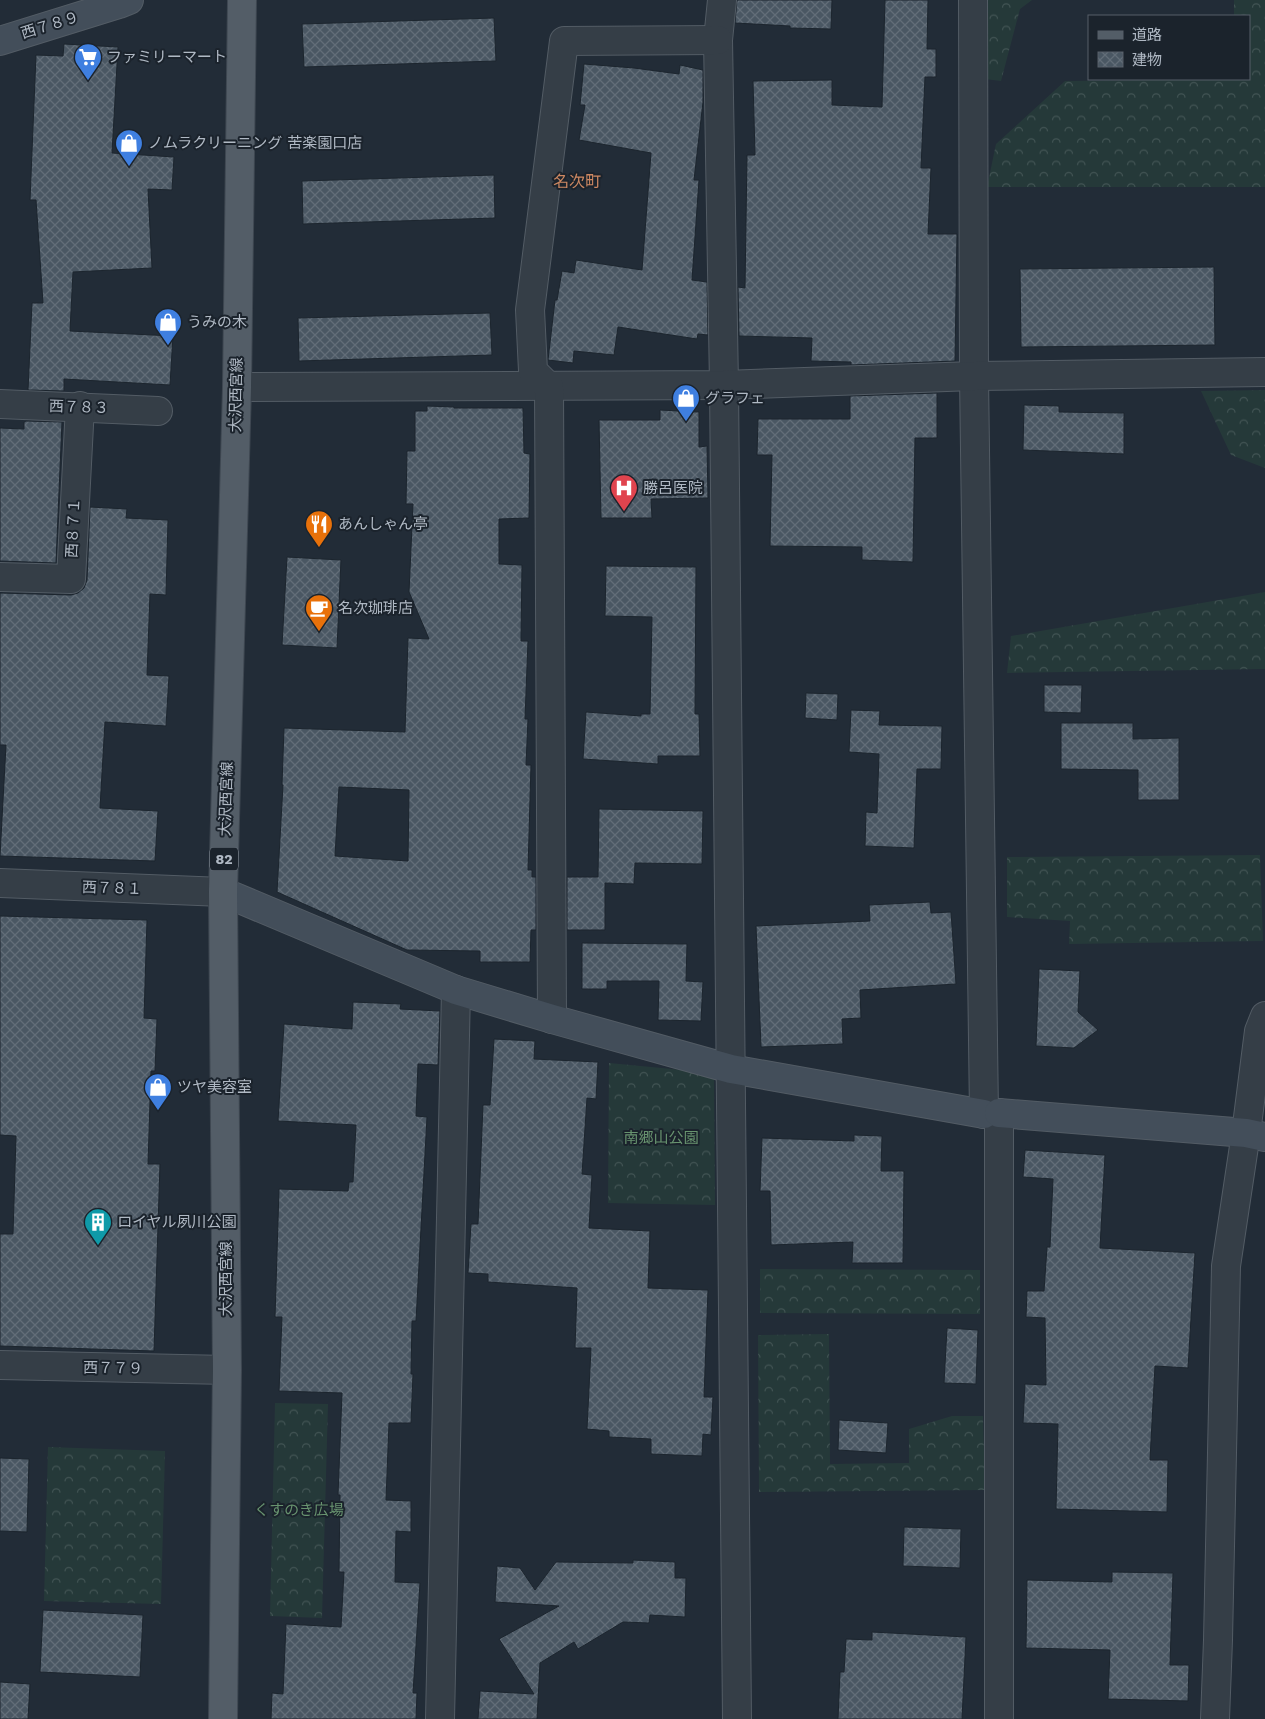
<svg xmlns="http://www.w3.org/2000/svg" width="1265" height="1719" viewBox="0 0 1265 1719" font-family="'Work Sans','Noto Sans JP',sans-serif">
	<defs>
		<pattern id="forest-crowns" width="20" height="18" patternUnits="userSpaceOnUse" patternTransform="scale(1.25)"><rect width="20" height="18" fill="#253939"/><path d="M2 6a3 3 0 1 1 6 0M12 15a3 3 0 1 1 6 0" fill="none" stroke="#425454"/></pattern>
		<pattern id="building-cross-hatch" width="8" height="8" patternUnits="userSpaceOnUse" patternTransform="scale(1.25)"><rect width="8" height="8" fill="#4a5763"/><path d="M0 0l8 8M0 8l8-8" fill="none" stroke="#626d78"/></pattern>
	</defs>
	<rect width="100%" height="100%" fill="#222c37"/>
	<g fill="url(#forest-crowns)">
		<polygon points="987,0 1032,0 1020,9 1001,81 985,79"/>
		<polygon points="1234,0 1265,0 1265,187 987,187 996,144 1065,81 1249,79 1249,16 1234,16"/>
		<polygon points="1265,390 1265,468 1231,455 1201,391"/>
		<polygon points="1265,592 1265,669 1007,673 1011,636"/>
		<polygon points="1260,855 1263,941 1069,944 1070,921 1007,917 1007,857"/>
		<polygon points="609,1063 714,1073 715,1205 608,1203"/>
		<polygon points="760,1269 980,1270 980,1314 760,1313"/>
		<polygon points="829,1334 830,1464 909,1463 909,1429 952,1416 983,1416 985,1490 759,1492 758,1335"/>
		<polygon points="275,1403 328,1404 322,1618 270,1616"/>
		<polygon points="48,1447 165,1451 161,1604 44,1601"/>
	</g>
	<g fill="url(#building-cross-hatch)" stroke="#1c252e" fill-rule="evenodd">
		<polygon points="737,0 832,0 831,29 790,28 790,26 735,23"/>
		<polygon points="885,0 928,0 927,49 936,49 936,77 925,77 921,168 931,168 928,234 957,234 955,361 851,365 851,362 811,361 812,338 739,336 738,287 745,288 747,155 755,155 753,81 832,80 832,105 882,107"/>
		<polygon points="494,18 496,61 304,67 302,24"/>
		<polygon points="64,44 118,47 112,153 174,157 172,190 148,189 152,268 73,272 70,331 173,336 170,385 64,379 64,391 28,390 32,303 43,303 36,200 30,200 36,55 63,56"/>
		<polygon points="584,64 634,68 679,74 680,65 703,70 703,102 694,180 699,180 692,280 707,282 708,335 698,334 697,339 618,327 614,355 574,351 573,363 548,360 555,300 557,300 562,271 574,273 576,260 642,270 651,153 579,140 585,105 580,105"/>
		<polygon points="494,175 495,218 303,224 302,181"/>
		<polygon points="1214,267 1215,345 1021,347 1020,269"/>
		<polygon points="490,313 492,355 299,361 298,318"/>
		<polygon points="937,393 937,438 915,438 913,562 862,560 862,547 770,546 772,455 757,455 758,419 850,419 850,396"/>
		<polygon points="1024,405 1059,406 1059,412 1124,413 1124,454 1023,450"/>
		<path d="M427,406l27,1v1h69l1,45 6,1 -1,64 -30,1v45l23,1 -1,76h7l-3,78h3l-2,46h5l-3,105h4v7h4v53h-5l-1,32h-50v-11l-73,-1 -130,-58 6,-107h-1l2,-57 121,4 3,-94 21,1 -20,-47 4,-88h-7l1,-53h8v-40h12zM339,787l70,3 -1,71 -73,-5z"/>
		<polygon points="660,410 699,412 699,447 707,446 708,498 651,499 652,518 601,518 599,420 660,420"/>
		<polygon points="26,421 62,422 56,563 0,561 0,428 24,429 24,422"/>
		<polygon points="90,507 127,509 126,518 168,520 166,595 150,594 147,675 169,676 166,726 105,722 100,808 158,811 155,861 0,856 6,745 0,745 0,593 71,595 78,593 84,588 87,580"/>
		<polygon points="287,557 341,560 337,648 282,645"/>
		<polygon points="606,566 696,567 695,714 699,714 700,756 658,756 658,764 583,759 586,712 641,716 641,714 650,714 652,617 605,616"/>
		<polygon points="1044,685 1082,685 1081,713 1044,712"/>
		<polygon points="806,693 838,694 837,720 805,718"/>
		<polygon points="851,710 880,711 879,725 942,726 941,769 917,769 914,848 865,846 866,812 877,813 879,754 849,752"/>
		<polygon points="1061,723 1133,723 1133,739 1179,738 1179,800 1138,800 1138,770 1061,769"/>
		<polygon points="599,809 703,811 702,864 635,863 634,884 605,883 605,930 567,930 567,877 598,877"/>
		<polygon points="930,902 931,913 951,912 956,984 860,990 861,1018 842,1019 843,1044 761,1047 756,926 870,921 869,905"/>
		<polygon points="0,916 147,920 144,1018 157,1019 155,1071 151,1071 148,1164 160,1164 154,1351 0,1346 0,1234 13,1234 16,1136 0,1135"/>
		<polygon points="582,943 687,944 686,981 703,982 701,1021 658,1020 659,981 607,981 607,989 582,989"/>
		<polygon points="1039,969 1080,971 1078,1012 1098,1030 1074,1048 1036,1046"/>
		<polygon points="353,1002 401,1004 400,1009 440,1011 438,1065 418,1064 416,1116 427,1117 416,1321 412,1321 411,1374 413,1374 411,1423 389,1423 386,1500 411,1501 411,1532 396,1531 395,1582 420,1583 413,1693 417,1693 416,1719 271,1719 272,1693 283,1694 286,1624 341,1627 344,1572 339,1572 340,1495 338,1495 342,1393 279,1391 282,1317 275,1317 279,1189 348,1191 349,1182 353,1182 356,1125 278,1121 284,1024 352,1029"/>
		<polygon points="494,1039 535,1041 534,1059 598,1062 596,1099 587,1098 582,1174 592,1175 589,1228 650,1231 648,1288 708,1290 704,1397 713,1397 711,1435 703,1434 702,1456 651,1454 651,1439 609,1437 609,1431 587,1429 591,1348 575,1348 577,1288 488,1282 488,1274 468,1273 471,1224 478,1224 483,1105 490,1105"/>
		<polygon points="854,1135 882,1136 881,1171 904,1171 903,1263 852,1263 853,1242 771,1245 770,1191 760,1191 762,1138 854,1141"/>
		<polygon points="1025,1150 1105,1155 1100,1248 1195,1253 1188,1368 1155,1366 1150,1460 1168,1460 1167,1512 1056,1509 1058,1424 1023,1423 1025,1384 1046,1385 1045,1318 1026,1317 1027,1291 1044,1291 1047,1247 1050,1247 1053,1179 1023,1177"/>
		<polygon points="947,1328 978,1330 976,1384 944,1383"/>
		<polygon points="839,1420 888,1423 886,1453 838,1450"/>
		<polygon points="0,1458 29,1459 27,1532 0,1531"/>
		<polygon points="904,1527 961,1529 960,1568 903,1566"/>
		<polygon points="633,1560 675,1562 675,1578 686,1578 685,1617 650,1615 649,1623 623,1622 578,1649 574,1642 540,1663 537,1719 478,1719 480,1691 534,1694 499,1639 559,1606 495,1602 497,1566 520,1568 535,1590 556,1562 633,1563"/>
		<polygon points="1112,1572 1173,1573 1170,1665 1189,1665 1188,1701 1108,1699 1110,1650 1026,1648 1027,1580 1112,1582"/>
		<polygon points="43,1610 143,1615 140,1677 40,1672"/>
		<polygon points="872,1632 966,1637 962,1719 838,1719 840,1672 844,1672 846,1639 872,1640"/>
		<polygon points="0,1682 30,1684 28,1719 0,1719"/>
	</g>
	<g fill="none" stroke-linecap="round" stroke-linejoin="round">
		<g stroke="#535c65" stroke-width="30">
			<g id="street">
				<polyline points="722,0 718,40 724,385 737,1719"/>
				<polyline points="973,0 974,376 984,1114 999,1113 999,1719"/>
				<polyline points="237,387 724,385 974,376 1265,372"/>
				<polyline points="0,404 158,411"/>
				<polyline points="0,577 71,579 80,406"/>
				<polyline points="0,883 223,892"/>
				<polyline points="552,1019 549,387 533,371 530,310 564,41 718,40"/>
				<polyline points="0,1365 227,1370"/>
				<polyline points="440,1719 456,990"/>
				<polyline points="1215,1719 1218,1640 1226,1266 1246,1133 1259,1031 1265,1016"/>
			</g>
		</g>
		<g stroke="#535c65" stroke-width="30">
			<g id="secondary">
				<polyline points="0,41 119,4 129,0"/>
				<polyline points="223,892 456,990 552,1019 731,1069 984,1114"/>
				<polyline points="999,1113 1246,1133 1265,1137"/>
			</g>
		</g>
		<g stroke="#3e4751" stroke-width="30">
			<polyline id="primary" points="223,1719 227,1370 223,892 237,387 242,0"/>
		</g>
		<use href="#street" stroke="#353e47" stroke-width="28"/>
		<use href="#secondary" stroke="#434e5a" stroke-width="28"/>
		<use href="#primary" stroke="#535d67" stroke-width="28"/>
	</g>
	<defs>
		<g id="supermarket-pin" transform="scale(1.4375)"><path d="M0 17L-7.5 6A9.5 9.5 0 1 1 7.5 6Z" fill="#3f7fe0" stroke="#1b232c"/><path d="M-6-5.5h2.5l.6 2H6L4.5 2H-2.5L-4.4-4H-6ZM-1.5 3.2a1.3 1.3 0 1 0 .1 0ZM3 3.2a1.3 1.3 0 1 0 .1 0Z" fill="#fff"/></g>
		<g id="shop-pin" transform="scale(1.4375)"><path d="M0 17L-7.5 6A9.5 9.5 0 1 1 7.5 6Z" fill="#3f7fe0" stroke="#1b232c"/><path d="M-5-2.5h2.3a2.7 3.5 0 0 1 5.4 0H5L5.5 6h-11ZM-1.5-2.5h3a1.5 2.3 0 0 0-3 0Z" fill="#fff"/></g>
		<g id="hospital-pin" transform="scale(1.4375)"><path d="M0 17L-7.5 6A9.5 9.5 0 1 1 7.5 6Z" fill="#e0444e" stroke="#1b232c"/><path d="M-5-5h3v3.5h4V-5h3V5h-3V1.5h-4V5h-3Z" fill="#fff"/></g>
		<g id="restaurant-pin" transform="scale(1.4375)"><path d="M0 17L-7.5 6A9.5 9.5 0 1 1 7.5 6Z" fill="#e8710a" stroke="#1b232c"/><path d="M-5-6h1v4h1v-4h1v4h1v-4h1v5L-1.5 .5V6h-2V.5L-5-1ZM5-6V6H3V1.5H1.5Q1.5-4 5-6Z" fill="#fff"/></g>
		<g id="cafe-pin" transform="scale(1.4375)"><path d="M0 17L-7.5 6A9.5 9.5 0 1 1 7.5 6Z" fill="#e8710a" stroke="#1b232c"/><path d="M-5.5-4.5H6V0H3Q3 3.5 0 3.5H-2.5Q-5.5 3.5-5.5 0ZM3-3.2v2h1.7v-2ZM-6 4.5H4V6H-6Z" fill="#fff"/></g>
		<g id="building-pin" transform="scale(1.4375)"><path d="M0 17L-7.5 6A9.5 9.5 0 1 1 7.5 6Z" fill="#0f9aa8" stroke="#1b232c"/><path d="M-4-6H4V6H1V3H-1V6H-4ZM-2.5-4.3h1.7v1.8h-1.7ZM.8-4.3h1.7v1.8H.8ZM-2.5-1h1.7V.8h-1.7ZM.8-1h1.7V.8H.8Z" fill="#fff"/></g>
	</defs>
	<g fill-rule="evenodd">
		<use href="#supermarket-pin" x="88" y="57"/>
		<use href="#shop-pin" x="129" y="143"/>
		<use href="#shop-pin" x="168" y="322"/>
		<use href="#shop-pin" x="686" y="398"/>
		<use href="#hospital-pin" x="624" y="488"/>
		<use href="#restaurant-pin" x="319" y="524"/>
		<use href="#cafe-pin" x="319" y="608"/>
		<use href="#shop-pin" x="158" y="1087"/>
		<use href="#building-pin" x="98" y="1222"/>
	</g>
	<g text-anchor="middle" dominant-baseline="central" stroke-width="4" stroke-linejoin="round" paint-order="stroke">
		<rect fill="#1b232c" stroke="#838c96" stroke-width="1" x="210" y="847.5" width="28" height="23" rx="4"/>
		<g font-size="14" font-weight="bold" fill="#b0b9c4">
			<text x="224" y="859">82</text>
		</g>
		<g font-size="15" fill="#b0b9c4" stroke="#1b232c">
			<text transform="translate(50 25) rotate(-17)">西７８９</text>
			<text transform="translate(236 395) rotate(-89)">大沢西宮線</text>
			<text transform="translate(79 407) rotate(2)">西７８３</text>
			<text transform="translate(73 528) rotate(-87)">西８７１</text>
			<text transform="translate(226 799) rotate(-88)">大沢西宮線</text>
			<text transform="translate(112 888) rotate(2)">西７８１</text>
			<text transform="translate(226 1279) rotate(-90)">大沢西宮線</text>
			<text transform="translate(113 1368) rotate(1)">西７７９</text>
		</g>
		<g font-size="15" fill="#b0b9c4" stroke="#1b232c" text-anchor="start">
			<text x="107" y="57">ファミリーマート</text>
			<text x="148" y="143">ノムラクリーニング 苦楽園口店</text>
			<text x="187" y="322">うみの木</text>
			<text x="705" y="398">グラフェ</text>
			<text x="643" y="488">勝呂医院</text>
			<text x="338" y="524">あんしゃん亭</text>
			<text x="338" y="608">名次珈琲店</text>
			<text x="177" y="1087">ツヤ美容室</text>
			<text x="117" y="1222">ロイヤル夙川公園</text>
		</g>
		<g font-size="15" fill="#68936f" stroke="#1b232c">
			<text x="661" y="1138">南郷山公園</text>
			<text x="299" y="1510">くすのき広場</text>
		</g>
		<g font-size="16" fill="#cd8862" stroke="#1b232c">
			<text x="577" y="181">名次町</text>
		</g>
	</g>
	<rect x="1088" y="15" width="162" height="65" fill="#1b232c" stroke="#575f69"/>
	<rect x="1098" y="31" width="25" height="8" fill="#535d67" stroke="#575f69"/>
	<text x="1132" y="40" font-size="15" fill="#b0b9c4">道路</text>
	<rect x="1098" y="52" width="25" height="15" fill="url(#building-cross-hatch)" stroke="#575f69"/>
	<text x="1132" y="65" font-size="15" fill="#b0b9c4">建物</text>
</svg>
